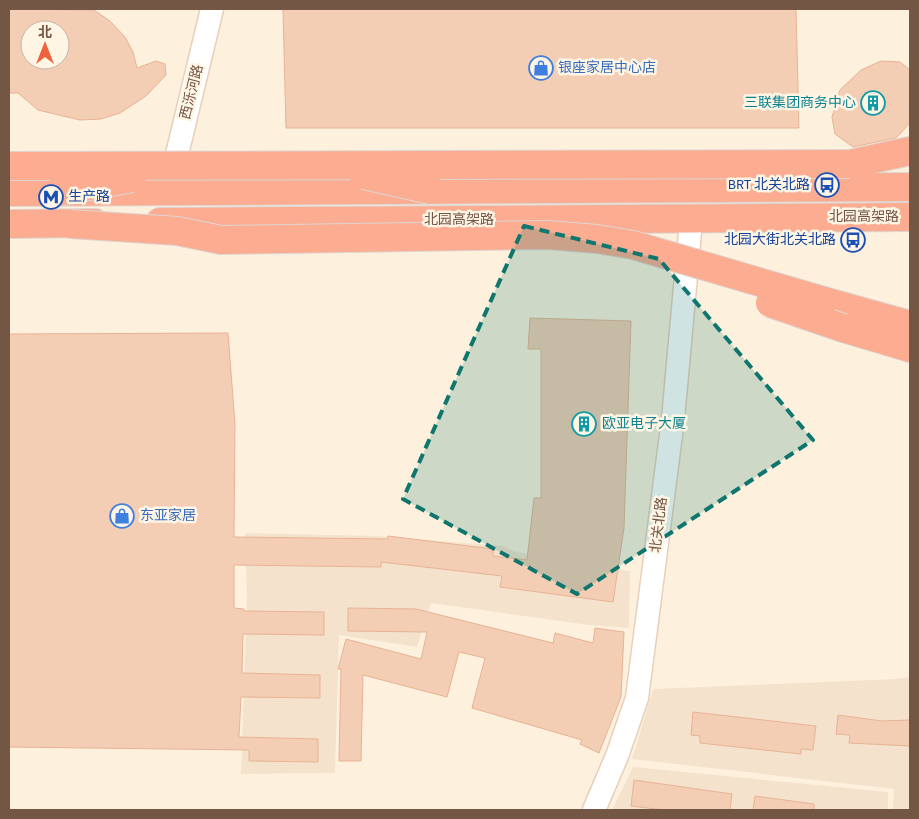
<svg xmlns="http://www.w3.org/2000/svg" width="919" height="819" viewBox="0 0 919 819" font-family="'Source Sans 3','Noto Sans SC',sans-serif">
	<rect width="100%" height="100%" fill="#fdf1de"/>
	<g fill="#f5e2cc">
		<polygon points="245,533 377,536 503,546 516,552 630,571 629,628 589,625 431,603 417,647 339,635 335,773 241,774 247,597"/>
		<polygon points="910,677 910,810 893,810 894,789 632,759 653,689 897,679"/>
		<polygon points="633,767 888,792 888,810 612,810"/>
	</g>
	<g fill="#f4cdb5" stroke="#e7b394" fill-rule="evenodd">
		<path d="M9,9l85,1 16,11 15,16 8,15 4,16 19,-7 9,3 1,11 -20,21 -26,17 -19,6 -21,1 -42,-10 -20,-17h-9zM30,30h30v30h-30z"/>
		<polygon points="283,9 796,9 799,128 286,128"/>
		<polygon points="881,61 900,62 910,70 910,123 896,138 853,147 835,134 832,117 840,90 861,70"/>
		<polygon points="530,318 631,321 624,528 613,602 500,587 502,576 381,562 381,567 234,565 234,608 244,609 244,611 324,612 324,635 243,634 242,673 320,675 320,698 241,697 239,737 318,739 318,762 249,761 249,750 9,747 9,334 228,333 235,424 234,537 387,539 388,536 493,549 493,556 527,560 534,498 541,498 541,349 528,349"/>
		<polygon points="348,608 416,609 553,643 555,633 593,643 595,628 624,632 621,697 599,753 580,744 582,740 472,708 485,658 459,652 447,697 363,675 361,761 339,761 341,669 338,669 346,639 421,659 427,632 348,631"/>
		<polygon points="693,712 816,726 813,750 801,749 801,754 700,743 700,736 691,735"/>
		<polygon points="838,715 882,721 910,720 910,746 849,743 850,735 836,734"/>
		<polygon points="634,780 732,794 730,810 664,810 631,806"/>
		<polygon points="755,796 814,804 814,810 753,810"/>
	</g>
	<g fill="none" stroke-linecap="round" stroke-linejoin="round">
		<g stroke="#e9cfba" stroke-width="25">
			<g id="secondary">
				<polyline points="172,175 212,9"/>
				<polyline points="594,810 617,756 637,698 673,419 690,232"/>
			</g>
		</g>
		<g stroke="#ded6d2" stroke-width="30">
			<g id="highway">
				<polyline points="850,164 910,151"/>
				<polyline points="9,192 910,187"/>
				<polyline points="160,222 910,217"/>
				<polyline points="9,224 95,223"/>
				<polyline points="824,301 910,325"/>
				<polyline points="843,328 910,348"/>
			</g>
		</g>
		<use href="#secondary" stroke="#fff" stroke-width="22"/>
		<use href="#highway" stroke="#fbac91" stroke-width="28"/>
		<g stroke="#ded6d2" stroke-width="30" stroke-linecap="butt">
			<g id="highway-bridge">
				<polyline points="9,166 850,164"/>
				<polyline points="364,175 431,190"/>
				<polyline points="58,192 132,178"/>
				<polyline points="70,224 177,231 221,240 547,235 597,239 633,245 824,301"/>
				<polyline points="770,303 843,328"/>
			</g>
		</g>
		<use href="#highway-bridge" stroke="#fbac91" stroke-width="28"/>
	</g>
	<path fill="#0f766e" fill-opacity="0.2" stroke="#0f766e" stroke-width="4" stroke-dasharray="10 6" stroke-linejoin="round" d="M524,226l135,33 154,181 -236,154 -174,-95z"/>
	<defs>
		<g id="shop-ring" transform="scale(1.25)"><circle r="9.5" fill="#fff5e5" stroke="#3f7fe0" stroke-width="1.5"/><path d="M-5-2.5h2.3a2.7 3.5 0 0 1 5.4 0H5L5.5 6h-11ZM-1.5-2.5h3a1.5 2.3 0 0 0-3 0Z" fill="#3f7fe0"/></g>
		<g id="building-ring" transform="scale(1.25)"><circle r="9.5" fill="#fff5e5" stroke="#0f9aa8" stroke-width="1.5"/><path d="M-4-6H4V6H1V3H-1V6H-4ZM-2.5-4.3h1.7v1.8h-1.7ZM.8-4.3h1.7v1.8H.8ZM-2.5-1h1.7V.8h-1.7ZM.8-1h1.7V.8H.8Z" fill="#0f9aa8"/></g>
		<g id="bus-ring" transform="scale(1.25)"><circle r="9.5" fill="#fff5e5" stroke="#1a4fb4" stroke-width="1.5"/><path d="M-5-6H5V4H4V6H2V4H-2V6H-4V4H-5ZM-3.5-4V0h7V-4ZM-3.5 1.2v1.5H-2V1.2ZM2 1.2v1.5H3.5V1.2Z" fill="#1a4fb4"/></g>
		<g id="metro-ring" transform="scale(1.25)"><circle r="9.5" fill="#fff5e5" stroke="#1a4fb4" stroke-width="1.5"/><path d="M-5.5 5V-5H-3L0 0L3-5H5.5V5H3V-.5L0 4L-3-.5V5Z" fill="#1a4fb4"/></g>
	</defs>
	<g fill-rule="evenodd">
		<use href="#shop-ring" x="541" y="68"/>
		<use href="#building-ring" x="873" y="103"/>
		<use href="#bus-ring" x="827" y="185"/>
		<use href="#metro-ring" x="51" y="197"/>
		<use href="#bus-ring" x="853" y="240"/>
		<use href="#building-ring" x="584" y="424"/>
		<use href="#shop-ring" x="122" y="516"/>
	</g>
	<g text-anchor="middle" dominant-baseline="central" stroke-width="5" stroke-linejoin="round" paint-order="stroke">
		<g font-size="14" fill="#366cbe" stroke="#fff5e5" text-anchor="start">
			<text x="558" y="68">银座家居中心店</text>
			<text x="140" y="516">东亚家居</text>
		</g>
		<g font-size="14" fill="#745645" stroke="#fff5e5">
			<text transform="translate(192 92) rotate(-76)">西泺河路</text>
			<text x="864" y="217">北园高架路</text>
			<text x="459" y="220">北园高架路</text>
			<text transform="translate(659 525) rotate(-83)">北关北路</text>
		</g>
		<g font-size="14" fill="#0d838f" stroke="#fff5e5" text-anchor="end">
			<text x="856" y="103">三联集团商务中心</text>
			<text x="602" y="424" text-anchor="start">欧亚电子大厦</text>
		</g>
		<g font-size="14" fill="#164399" stroke="#fff5e5" text-anchor="end">
			<text x="810" y="185">BRT 北关北路</text>
			<text x="68" y="197" text-anchor="start">生产路</text>
			<text x="836" y="240">北园大街北关北路</text>
		</g>
	</g>
	<rect width="919" height="819" fill="none" stroke="#745645" stroke-width="20"/>
	<g transform="translate(45 45)"><circle r="24" fill="#fff5e5" stroke="#c7b5a5"/>
	<path d="M0-4L9 19L0 12L-9 19Z" fill="#ee633d"/>
	<text y="-8" font-size="14" font-weight="bold" text-anchor="middle" fill="#745645">北</text>
	</g>
</svg>
